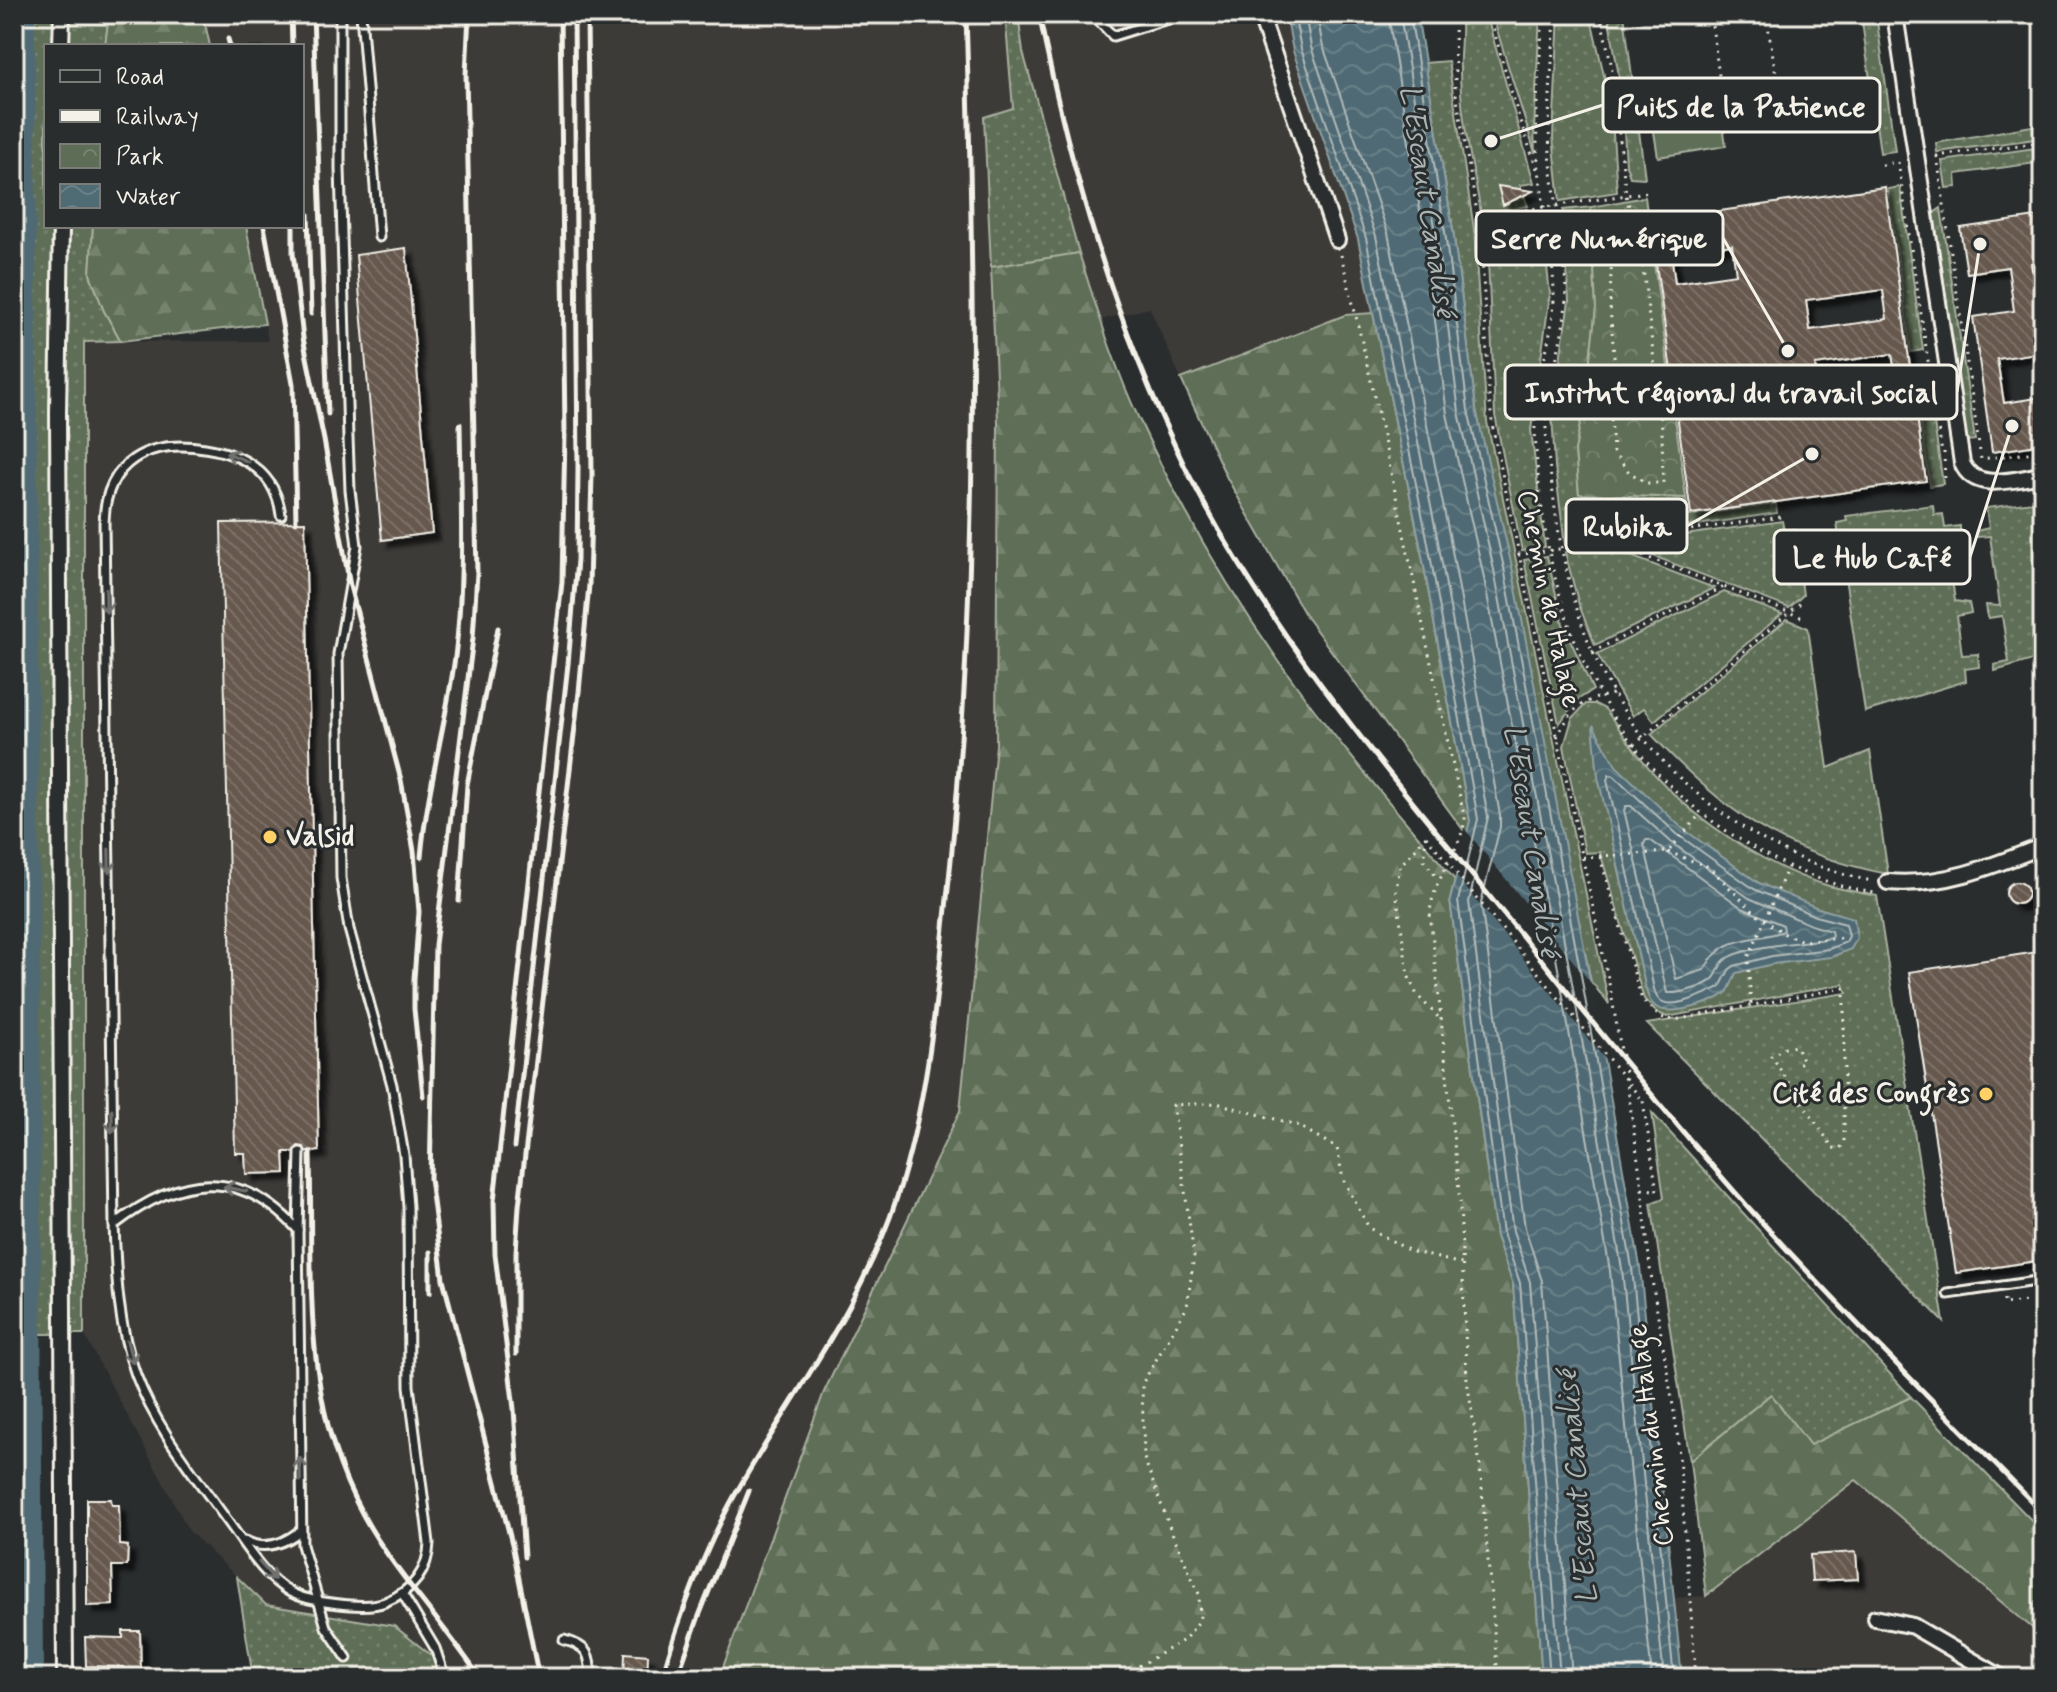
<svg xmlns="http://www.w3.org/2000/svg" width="2057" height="1692" viewBox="0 0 2057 1692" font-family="Mynerve,sans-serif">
	<defs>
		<pattern id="grass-dots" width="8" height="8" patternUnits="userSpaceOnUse" patternTransform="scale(2)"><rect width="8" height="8" fill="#5e6e56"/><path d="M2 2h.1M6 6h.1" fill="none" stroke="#76836e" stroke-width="1.8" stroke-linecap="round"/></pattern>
		<pattern id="forest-firs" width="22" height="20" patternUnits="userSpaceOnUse" patternTransform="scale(2)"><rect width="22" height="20" fill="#5e6e56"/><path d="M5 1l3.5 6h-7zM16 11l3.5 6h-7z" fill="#76836e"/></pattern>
		<pattern id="park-crowns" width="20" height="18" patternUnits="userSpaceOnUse" patternTransform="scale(2)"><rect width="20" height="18" fill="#5e6e56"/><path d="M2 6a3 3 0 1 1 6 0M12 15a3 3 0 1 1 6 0" fill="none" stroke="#76836e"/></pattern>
		<pattern id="water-waves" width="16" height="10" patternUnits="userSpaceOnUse" patternTransform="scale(2)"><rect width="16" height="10" fill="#4f6b74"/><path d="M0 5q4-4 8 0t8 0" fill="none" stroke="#698188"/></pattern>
		<pattern id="building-back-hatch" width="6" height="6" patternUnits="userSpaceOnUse" patternTransform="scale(2)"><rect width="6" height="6" fill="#66584e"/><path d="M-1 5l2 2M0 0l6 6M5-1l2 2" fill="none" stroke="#7c7068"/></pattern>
		<filter id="shadow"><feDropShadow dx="7" dy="7" stdDeviation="2" flood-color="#0009"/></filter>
	</defs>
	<rect width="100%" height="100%" fill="#2a2d2e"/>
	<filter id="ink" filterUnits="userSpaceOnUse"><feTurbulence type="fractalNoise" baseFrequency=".0125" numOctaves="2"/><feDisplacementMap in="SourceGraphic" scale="16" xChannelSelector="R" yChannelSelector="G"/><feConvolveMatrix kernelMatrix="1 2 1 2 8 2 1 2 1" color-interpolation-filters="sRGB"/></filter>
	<g filter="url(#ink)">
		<g fill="#3c3a38">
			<polygon points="203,14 1005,14 1013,108 984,117 998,421 996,745 960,1111 824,1392 719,1678 460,1678 393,1626 266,1605 189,1531 84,1334 84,342 268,341 246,226 302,226 302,46 210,46"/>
			<polygon points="1018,14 1286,14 1293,51 1358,239 1373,313 1345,315 1181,379 1150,308 1100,320 1079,253 1023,52"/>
			<polygon points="1856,1480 2043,1637 2043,1678 1682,1678 1674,1598 1706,1596"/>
		</g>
		<g fill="url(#grass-dots)" stroke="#a9b09f" stroke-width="2">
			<polygon points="14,14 109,14 105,46 46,46 46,226 93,226 90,274 104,311 121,341 84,342 84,1334 14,1334"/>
			<polygon points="1005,14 1018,14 1023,52 1079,253 991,267 984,117 1013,108"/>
			<polygon points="1492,14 1540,14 1534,129 1535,153"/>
			<polygon points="1559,14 1590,14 1611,106 1617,192 1560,201 1553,137"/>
			<polygon points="1608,14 1624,14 1645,178 1630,177 1626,165 1622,93"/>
			<polygon points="1861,14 1876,14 1895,151 1880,153"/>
			<path d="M1487,17l47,166 -14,2 8,21 -47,7c-8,-47 -21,-96 -21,-144 -1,-15 2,-29 1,-44z"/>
			<polygon points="1448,61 1474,229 1487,422 1609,1004 1591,982 1476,409 1453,230 1425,63"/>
			<polygon points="2043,124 2043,138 1937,152 1936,143"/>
			<polygon points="2043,147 2043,162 1956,174 1957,187 1946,188 1942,161"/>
			<polygon points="1900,187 1923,350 1911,352 1888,189"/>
			<polygon points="1591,207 1596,308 1586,393 1575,451 1579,494 1686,498 1688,516 1776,504 1777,513 1565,545 1555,467 1552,413 1569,301 1563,210"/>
			<polygon points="1941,208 1975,440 1966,441 1934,213"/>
			<polygon points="1541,213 1550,294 1531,430 1545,547 1522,551 1495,415 1488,260 1483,221"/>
			<polygon points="1928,382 1943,484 1930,486 1915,383"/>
			<polygon points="2040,501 2043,521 2043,657 1995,671 1994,665 2009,662 2002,616 1988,618 1986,605 2000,606 1990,536 1977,537 1976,531 1989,528 1986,508"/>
			<polygon points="1933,505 1934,515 1943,514 1945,528 1960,526 1960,533 1946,536 1955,601 1969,603 1971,613 1957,616 1962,655 1978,654 1979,667 1965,669 1966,681 1865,712 1837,523 1847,521 1846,516"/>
			<polygon points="1782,521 1784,531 1794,529 1803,595 1789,608 1622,544"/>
			<polygon points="1605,546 1714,588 1595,645 1579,605 1565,552"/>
			<polygon points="1547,556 1563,624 1593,690 1577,700 1559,724 1524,560"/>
			<polygon points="1724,592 1782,614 1654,721 1644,708 1633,716 1597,654"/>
			<path d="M1787,619l21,9 20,140 42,-17 18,123c-108,-21 -163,-62 -237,-140z"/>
			<path d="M1586,704h9l10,5c17,23 33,48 53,69 41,45 112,91 171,108 16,4 32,7 48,10l67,426 -297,-298 200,-31 -3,-9 -177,33 -11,-5 -12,-13 -44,-147 -15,1 -21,-107 8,-27z"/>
			<polygon points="1652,1113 1911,1397 1810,1446 1770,1395 1690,1461 1651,1203 1664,1198"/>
			<polygon points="237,1577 266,1605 394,1626 460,1678 253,1678"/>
		</g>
		<g fill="url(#forest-firs)" stroke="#a9b09f" stroke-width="2">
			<polygon points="109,14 203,14 210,46 105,46"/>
			<polygon points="93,226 246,226 265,324 121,341 104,311 90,274"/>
			<path d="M1079,253c18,56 35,113 60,166 44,95 100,189 162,273 48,65 102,126 154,188l-5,20 46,336 17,48 29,394h-823l105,-286 136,-281 36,-366 2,-324 -7,-154z"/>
			<polygon points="1373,313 1419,539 1470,821 1467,835 1307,618 1227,478 1181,379 1345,315"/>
			<polygon points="1771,1394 1810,1445 1911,1397 2043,1532 2043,1637 1856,1480 1706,1596 1690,1461"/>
		</g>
		<polygon fill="url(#park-crowns)" stroke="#a9b09f" stroke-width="2" points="1645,197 1686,498 1579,494 1575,451 1586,393 1596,308 1591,207"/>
		<polygon fill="#5e6e56" stroke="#a9b09f" stroke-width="2" points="1719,96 1726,146 1658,157 1650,106"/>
		<g fill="url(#water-waves)" stroke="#91a1a2" stroke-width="2">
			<polygon points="1286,14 1417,14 1453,230 1476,409 1512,567 1589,974 1640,1267 1682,1678 1542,1678 1513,1284 1496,1236 1450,900 1470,821 1419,539 1358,239 1293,51"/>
			<path d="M1593,725l23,41 66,62 77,55 59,25 36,10 3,20 -6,11 -20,8 -58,7 -37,9c-2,5 -5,13 -8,18 -10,12 -59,26 -72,16 -10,-7 -11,-24 -14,-35l-44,-195z"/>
		</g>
		<polygon fill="#2a2d2e" points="1464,828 1596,989 1608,1063 1453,872"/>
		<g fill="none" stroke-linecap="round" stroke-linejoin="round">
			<g stroke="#b2bbba" stroke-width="2">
				<polyline points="1294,14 1301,49 1366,238 1427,538 1478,819 1458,901 1503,1233 1520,1283 1550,1678"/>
				<polyline points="1305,14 1311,47 1376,236 1437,536 1488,817 1469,902 1513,1231 1530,1282 1560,1678"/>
				<polyline points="1317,14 1322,43 1388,233 1449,534 1500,815 1500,827 1481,903 1525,1228 1542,1281 1572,1678"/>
				<polyline points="1388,14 1424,235 1447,414 1483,573 1560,979 1610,1271 1652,1678"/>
				<polyline points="1400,14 1436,233 1459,412 1494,570 1571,977 1622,1269 1664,1678"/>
				<polyline points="1410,14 1445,232 1468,410 1504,568 1581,975 1632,1268 1674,1678"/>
				<path d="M1609,775l5,1 63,58 77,55 61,27 31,8 3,12 -3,6 -17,7 -57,7 -38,10 -5,4 -9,17c-13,6 -53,27 -63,10 -4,-7 -5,-19 -7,-27l-43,-190z"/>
				<path d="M1626,806h5l40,36 78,56 62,27 20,6 1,5 -6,3c-27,4 -75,6 -98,19 -9,4 -8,13 -14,20 -8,9 -35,16 -47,15l-43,-183z"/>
				<path d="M1646,840h4l92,68 41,17 1,6c-35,12 -59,2 -80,39l-28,9 -32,-135z"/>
			</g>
			<polyline stroke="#4f6b74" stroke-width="32" points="19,14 27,1678"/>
		</g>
		<g fill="url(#building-back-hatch)" stroke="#f4f1e8" stroke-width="2" fill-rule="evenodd" filter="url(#shadow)">
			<polygon points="1498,186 1533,191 1503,205"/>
			<path d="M1885,187l41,294 -235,33 -41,-293zM1732,245l4,29 -61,9 -4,-30zM1883,290l4,29 -77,11 -4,-30zM1892,354l5,30 -77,10 -5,-29zM1766,372l4,30 -77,10 -4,-29z"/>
			<polygon points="2043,216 2043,261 2031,263 2038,308 2043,307 2043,352 1997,359 2004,403 2043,397 2043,444 1992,452 1973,317 2014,311 2008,267 1967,273 1960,228"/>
			<polygon points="406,248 432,533 382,540 356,255"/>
			<polygon points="305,522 319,1151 306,1152 304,1147 298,1146 294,1152 284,1152 285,1173 246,1174 245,1153 235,1153 221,523"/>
			<circle cx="2017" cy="893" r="11"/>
			<polygon points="2043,951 2043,1260 1956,1273 1909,972"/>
			<polygon points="87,1499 111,1499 112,1505 119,1505 120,1545 128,1546 127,1566 112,1566 113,1605 87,1606"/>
			<polygon points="1856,1552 1858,1579 1812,1581 1810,1555"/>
			<polygon points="123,1631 140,1631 141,1674 124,1674 124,1667 86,1666 85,1637 123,1638"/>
			<polygon points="625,1653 648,1655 647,1678 624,1678"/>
		</g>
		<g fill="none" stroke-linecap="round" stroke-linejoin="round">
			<g stroke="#f4f1e8" stroke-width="13">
				<g id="lane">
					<polyline points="361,14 379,237"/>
					<polyline points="1092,14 1113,36 1184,14"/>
					<polyline points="300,1152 298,1230 302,1545 326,1627 347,1658"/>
					<path d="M114,1225l-10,-702c1,-62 45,-84 101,-75 39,6 71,25 76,67"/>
					<path d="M298,1230c-58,-64 -119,-55 -184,-5 2,51 4,101 22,150 20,53 57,98 90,144 18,24 37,58 64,73 18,10 76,18 95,10 27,-11 43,-30 44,-59l-20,-157 -1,-179 -4,-52 -12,-70 -43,-156 -8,-51 -3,-224 19,-108 -7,-56 -2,-52 -8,-270v-154"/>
					<polyline points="1948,1294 2043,1280"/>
					<path d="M246,1541c19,10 39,2 55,-11"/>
					<polyline points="402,1593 435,1648 445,1678"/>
					<path d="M564,1640c24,6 26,14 27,38"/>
				</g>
			</g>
			<g stroke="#f4f1e8" stroke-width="20">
				<g id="street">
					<polyline points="1260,14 1337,240"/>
					<path d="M1895,14l67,449c13,31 55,15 81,12"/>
					<polyline points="61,46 62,14"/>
					<polyline points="61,226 58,413 65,1678"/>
					<path d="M1888,882c55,5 105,-16 155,-36"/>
					<polyline points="1875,1618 1913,1626 2002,1678"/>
				</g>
			</g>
			<g stroke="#f4f1e8" stroke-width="3" stroke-dasharray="2 6" stroke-linecap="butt">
				<polyline points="1454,14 1455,88 1481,235 1489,396 1493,430 1611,993 1628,1090 1642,1188 1650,1268 1677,1430 1696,1678"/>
				<polyline points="1489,14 1520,121 1539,174"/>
				<path d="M1543,14c-3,48 -9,98 -5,145 4,46 16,93 16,139 -1,44 -21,87 -19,132 7,171 60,327 216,416 39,23 78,40 124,47"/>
				<path d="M1555,14c-2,46 -8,93 -5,139 4,46 16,99 16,144 -1,44 -20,87 -20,132 1,24 5,48 8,72 18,139 68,249 190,327 40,26 81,44 128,53"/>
				<polyline points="1600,14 1611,63 1626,195 1641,251 1662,428 1663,483 1647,483 1629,472 1613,452 1611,416 1617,392 1610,307 1611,271 1616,233 1632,218"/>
				<polyline points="1766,14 1777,81"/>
				<polyline points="1711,18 1721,90"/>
				<polyline points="1936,156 2043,142"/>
				<polyline points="1937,156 1981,459 2043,451"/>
				<polyline points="1898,162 1942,453"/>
				<polyline points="1882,165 1897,162"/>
				<polyline points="1478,217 1647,192"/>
				<path d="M1341,255c47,187 81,376 124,564 -5,34 -32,59 -35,94l30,288 7,179 13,85 18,213"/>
				<polyline points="1944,452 1945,484"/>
				<polyline points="1612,541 1781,517"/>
				<polyline points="1518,555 1608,542 1806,619"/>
				<polyline points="1592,652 1724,587"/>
				<path d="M1557,737c16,-30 23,-36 56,-43"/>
				<polyline points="1634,745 1804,600"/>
				<polyline points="1426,836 1400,866 1396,890 1408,975 1417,995 1439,1018"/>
				<polyline points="1426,836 1424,860 1438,879"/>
				<polyline points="1668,852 1709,867 1757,915 1785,934 1803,941 1846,938"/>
				<polyline points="1583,857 1668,852 1701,813"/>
				<polyline points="1600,857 1642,1000 1660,1017 1674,1020 1844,988 1844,1142 1840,1149 1833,1148 1771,1056 1785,1048 1796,1046 1803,1062 1797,1064"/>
				<polyline points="1751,1004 1748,958 1788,867"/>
				<polyline points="1642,1188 1657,1191 1643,1101"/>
				<polyline points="2004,1299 2004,1304 2043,1299"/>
				<polyline points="1118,1678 1184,1640 1200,1620 1199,1594 1170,1528 1144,1458 1142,1384 1187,1307 1194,1256 1173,1105 1217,1103 1297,1125 1337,1148 1343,1179 1369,1228 1410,1251 1462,1264"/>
			</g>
			<use href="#lane" stroke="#2a2d2e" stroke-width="7"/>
			<use href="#street" stroke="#2a2d2e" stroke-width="14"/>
			<g stroke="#f4f1e8" stroke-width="5">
				<polyline points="291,14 292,46"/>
				<polyline points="313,14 328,414"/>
				<polyline points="469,14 466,74 477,573 473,638 435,945 430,1178 443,1279 512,1544 539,1678"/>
				<path d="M1039,14c32,158 76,310 147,455 81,161 196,296 309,434 84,102 166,206 254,305 95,105 195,204 294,305"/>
				<polyline points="228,39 230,46"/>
				<polyline points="308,214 311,314"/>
				<polyline points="264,226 293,384 296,522"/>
				<polyline points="293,226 293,253 303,338 324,440 350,586 401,780 414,851 419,912 414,979 414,1009 423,1096"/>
				<path d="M421,857c6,-68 25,-133 34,-200 10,-78 6,-155 5,-233"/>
				<polyline points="459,901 467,785 498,628"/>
				<polyline points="514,1147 568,664 577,560 578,467 574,14"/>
				<path d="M310,1152c3,124 -10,250 53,363 32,59 80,107 117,163"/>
				<polyline points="430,1292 430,1252"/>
				<polyline points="516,1354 516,1252 519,1206 579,692 589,585 592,475 587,14"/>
				<polyline points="524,1557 514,1409 495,1254 494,1201 562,582 565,434 560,14"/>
				<path d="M662,1678c15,-57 45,-134 74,-185 56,-98 126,-187 161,-296 32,-99 40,-205 51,-308 31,-290 27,-583 18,-875"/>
				<polyline points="677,1678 699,1616 749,1491"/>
			</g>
			<polyline stroke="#f4f1e8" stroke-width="3" stroke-dasharray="2 6" stroke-linecap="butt" points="1426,836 1643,1101"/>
		</g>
		<defs><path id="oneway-shaft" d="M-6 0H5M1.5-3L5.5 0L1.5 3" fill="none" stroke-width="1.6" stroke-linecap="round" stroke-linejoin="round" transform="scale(2)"/></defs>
		<g stroke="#71726f">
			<use href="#oneway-shaft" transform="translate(237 457) rotate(-156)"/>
			<use href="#oneway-shaft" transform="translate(106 601) rotate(89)"/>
			<use href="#oneway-shaft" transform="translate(109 861) rotate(89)"/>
			<use href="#oneway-shaft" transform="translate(112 1121) rotate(89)"/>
			<use href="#oneway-shaft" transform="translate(235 1189) rotate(-169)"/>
			<use href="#oneway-shaft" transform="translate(130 1352) rotate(75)"/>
			<use href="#oneway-shaft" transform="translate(300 1469) rotate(-91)"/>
			<use href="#oneway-shaft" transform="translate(267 1571) rotate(49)"/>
		</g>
	</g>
	<g fill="#ffd166" stroke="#2a2d2e" stroke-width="3">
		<circle cx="270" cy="837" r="8"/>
		<circle cx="1986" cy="1094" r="8"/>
	</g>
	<g text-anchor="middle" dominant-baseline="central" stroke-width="6" stroke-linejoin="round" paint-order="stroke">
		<g font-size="28" fill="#f4f1e8" stroke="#2a2d2e">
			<text transform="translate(1548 599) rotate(78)">Chemin de Halage</text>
			<text transform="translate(1652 1435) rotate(-97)">Chemin du Halage</text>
		</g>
		<g font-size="28" font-weight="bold" fill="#f4f1e8" stroke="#2a2d2e" text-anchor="start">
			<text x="286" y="837">Valsid</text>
			<text x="1970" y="1094" text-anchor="end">Cité des Congrès</text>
		</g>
		<g font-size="30" font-style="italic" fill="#aab5b4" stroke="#2a2d2e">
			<text transform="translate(1427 201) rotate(81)">L'Escaut Canalisé</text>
			<text transform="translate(1531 841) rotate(81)">L'Escaut Canalisé</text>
			<text transform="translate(1578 1487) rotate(-95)">L'Escaut Canalisé</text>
		</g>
	</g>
	<path fill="none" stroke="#f4f1e8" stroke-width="3" d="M1491 141L1603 105M1788 351L1723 238M1980 244L1957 392M1812 454L1687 526M2012 426L1970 557"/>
	<g fill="#f4f1e8" stroke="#2a2d2e" stroke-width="3">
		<circle cx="1491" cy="141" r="8"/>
		<circle cx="1788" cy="351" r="8"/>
		<circle cx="1980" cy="244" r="8"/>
		<circle cx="1812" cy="454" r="8"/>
		<circle cx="2012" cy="426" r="8"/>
	</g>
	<g fill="#2a2d2e" stroke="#f4f1e8" stroke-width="3">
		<rect x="1603" y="78" width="277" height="54" rx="8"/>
		<rect x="1476" y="211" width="247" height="54" rx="8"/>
		<rect x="1505" y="365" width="452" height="54" rx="8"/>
		<rect x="1566" y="499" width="121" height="54" rx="8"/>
		<rect x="1774" y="530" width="196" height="54" rx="8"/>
	</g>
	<g font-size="30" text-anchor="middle" font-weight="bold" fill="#f4f1e8">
		<text x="1741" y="116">Puits de la Patience</text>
		<text x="1599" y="248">Serre Numérique</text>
		<text x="1731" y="402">Institut régional du travail social</text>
		<text x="1627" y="536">Rubika</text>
		<text x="1872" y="567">Le Hub Café</text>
	</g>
	<rect width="2057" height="1692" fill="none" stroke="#2a2d2e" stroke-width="48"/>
	<rect x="24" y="24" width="2009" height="1644" fill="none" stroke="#f4f1e8" stroke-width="3" filter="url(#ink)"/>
	<rect x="44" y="44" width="260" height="184" fill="#2a2d2e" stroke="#7b7b78" stroke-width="2"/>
	<rect x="60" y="70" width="40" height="12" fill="#2a2d2e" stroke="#7b7b78" stroke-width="2"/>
	<text x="116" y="84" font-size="24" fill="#f4f1e8">Road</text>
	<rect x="60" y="110" width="40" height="12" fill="#f4f1e8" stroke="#7b7b78" stroke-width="2"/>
	<text x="116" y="124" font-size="24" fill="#f4f1e8">Railway</text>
	<rect x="60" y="144" width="40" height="24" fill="url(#park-crowns)" stroke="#7b7b78" stroke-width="2"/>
	<text x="116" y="164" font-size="24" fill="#f4f1e8">Park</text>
	<rect x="60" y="184" width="40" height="24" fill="url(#water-waves)" stroke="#7b7b78" stroke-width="2"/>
	<text x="116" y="204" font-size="24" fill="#f4f1e8">Water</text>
</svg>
